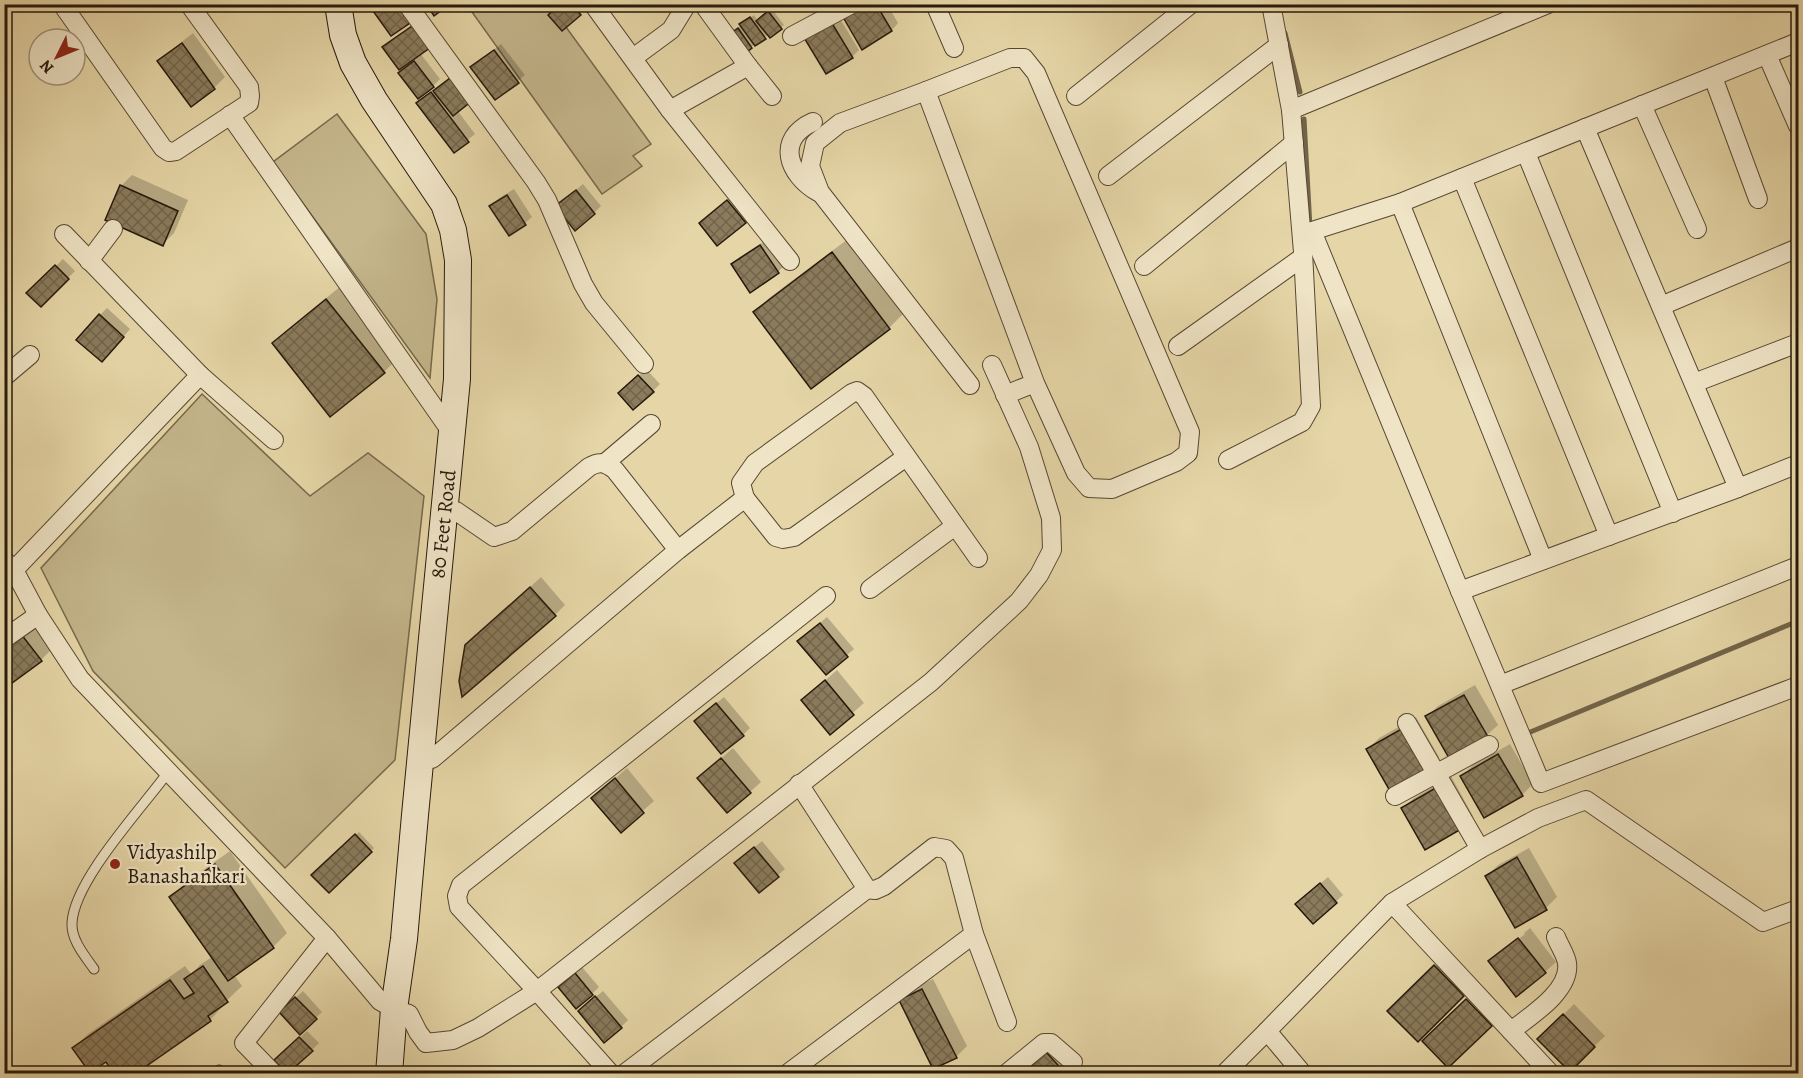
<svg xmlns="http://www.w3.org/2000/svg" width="1803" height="1078" viewBox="0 0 1803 1078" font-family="Alegreya,serif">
	<defs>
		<pattern id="building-cross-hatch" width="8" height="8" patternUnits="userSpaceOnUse" patternTransform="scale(1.5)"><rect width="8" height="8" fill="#8a7b5c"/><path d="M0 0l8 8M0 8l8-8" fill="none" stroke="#71644a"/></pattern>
	</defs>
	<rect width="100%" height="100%" fill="#e6d6a7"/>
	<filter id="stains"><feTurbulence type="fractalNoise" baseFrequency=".00333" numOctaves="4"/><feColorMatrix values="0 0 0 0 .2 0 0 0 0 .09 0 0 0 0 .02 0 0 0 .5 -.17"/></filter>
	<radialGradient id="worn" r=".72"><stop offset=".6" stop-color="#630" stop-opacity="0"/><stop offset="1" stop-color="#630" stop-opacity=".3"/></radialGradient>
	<g fill="#c5b68c" stroke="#76684c" stroke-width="1.5">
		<polygon points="467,5 550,5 651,144 633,156 642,166 602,194"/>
		<polygon points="337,114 426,234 437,299 430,378 273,162"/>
		<polygon points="202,394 310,496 368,453 424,496 395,760 285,868 93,671 41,568"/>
	</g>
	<g fill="#0003">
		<polygon points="561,4 585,4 587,7 562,29"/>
		<polygon points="862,4 887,4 898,23 892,30 851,11"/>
		<polygon points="772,9 784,25 770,36 769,34 751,47 732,33 754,15 758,21"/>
		<polygon points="837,14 859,50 852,57 805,37"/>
		<polygon points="422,18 420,53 440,79 433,86 400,73 408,64 400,68 384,47 391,40"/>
		<polygon points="193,33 225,77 214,88 191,105 159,61 170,51"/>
		<polygon points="501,44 525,75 518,81 472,67"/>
		<polygon points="462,69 457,110 475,134 454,151 418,104"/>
		<polygon points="132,175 188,200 174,233 163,244 121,186"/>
		<polygon points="583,184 601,206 594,213 564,200"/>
		<polygon points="514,189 532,217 525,223 509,234 491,206 498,199"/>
		<polygon points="735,194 751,215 745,222 708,216"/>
		<polygon points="768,239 785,265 778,272 750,291 733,264 740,257"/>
		<polygon points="848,239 904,313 889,328 811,387 755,312 769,298"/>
		<polygon points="63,259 75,271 41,305 29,293"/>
		<polygon points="341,286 398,358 384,372 274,343 288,329"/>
		<polygon points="107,308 130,329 109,354 100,315"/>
		<polygon points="646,369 660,384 653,391 627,386"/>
		<polygon points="541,577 565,605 555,615 478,635"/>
		<polygon points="827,617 854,649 826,673 806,635"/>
		<polygon points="33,624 52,649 41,660 4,645"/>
		<polygon points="837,670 864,703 830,733 803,700"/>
		<polygon points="1475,685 1498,725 1487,735 1427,717 1438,706"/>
		<polygon points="724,697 750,728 743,735 703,714"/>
		<polygon points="1416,717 1439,757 1428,768 1368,749 1379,738"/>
		<polygon points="1510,744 1533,784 1522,795 1462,776 1473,765"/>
		<polygon points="733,748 761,782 750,792 699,778"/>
		<polygon points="627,768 654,801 621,830 593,798"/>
		<polygon points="1451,776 1473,816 1463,827 1403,808 1414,798"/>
		<polygon points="359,832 374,848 329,891 313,875"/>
		<polygon points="762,841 785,869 760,891 743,857"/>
		<polygon points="1529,848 1557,897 1546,908 1516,926 1487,876 1498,865"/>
		<polygon points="230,851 287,933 273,947 234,975 242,986 223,1004 224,1005 210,1020 122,1068 106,1060 74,1048 88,1034 185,966 191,974 200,965 212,957 171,897 185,883"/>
		<polygon points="1328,877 1343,895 1313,922 1304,897"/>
		<polygon points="1530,928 1556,962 1545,972 1490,961 1500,952 1500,954 1525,934 1524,933"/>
		<polygon points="1446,956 1474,984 1418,1040 1390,1011"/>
		<polygon points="582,967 599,987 592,994 567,980"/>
		<polygon points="933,979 967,1046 956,1057 901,1000 912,989"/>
		<polygon points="1477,990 1501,1015 1448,1066 1424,1041"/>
		<polygon points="303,991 322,1012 300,1033 281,1012"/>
		<polygon points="603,991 628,1020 621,1027 587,1004"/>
		<polygon points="1574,1004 1605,1036 1570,1070 1539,1039"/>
		<polygon points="307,1031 319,1043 312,1050 276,1060"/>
		<polygon points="1054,1046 1075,1069 1070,1074 1038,1074 1039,1060"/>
	</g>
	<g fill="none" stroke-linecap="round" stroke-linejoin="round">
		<g stroke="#726449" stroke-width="5">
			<polyline points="1285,33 1300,92"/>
			<polyline points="1304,119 1310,228"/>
			<polyline points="1523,735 1798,621"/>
		</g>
	</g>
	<g fill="url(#building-cross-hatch)" stroke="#26190b" stroke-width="1.5">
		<polygon points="383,4 401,4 413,21 391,36 373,11"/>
		<polygon points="426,4 450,4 434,16"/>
		<polygon points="560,4 572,4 581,15 562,31 548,15"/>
		<polygon points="864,4 876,4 892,31 862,50 843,17"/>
		<polygon points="768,11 782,29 770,38 756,21"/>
		<polygon points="750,17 766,39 755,46 739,24"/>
		<polygon points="830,20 853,58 826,74 803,36"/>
		<polygon points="415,24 431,47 399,70 382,47"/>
		<polygon points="738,28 752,48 742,56 727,36"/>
		<polygon points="182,43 215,89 191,107 157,61"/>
		<polygon points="494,50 519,83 495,100 470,67"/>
		<polygon points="414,61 434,87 418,99 398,73"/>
		<polygon points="454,75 473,100 453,116 433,91"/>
		<polygon points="431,92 469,142 454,153 416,103"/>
		<polygon points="120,185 178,211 163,246 105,220"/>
		<polygon points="576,190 595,214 575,231 555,206"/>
		<polygon points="507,195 526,225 509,236 489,206"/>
		<polygon points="727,200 746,223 717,246 699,223"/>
		<polygon points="760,245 779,273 750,293 731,264"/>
		<polygon points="832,252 890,329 811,389 753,312"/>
		<polygon points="55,265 69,279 41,307 26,293"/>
		<polygon points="326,299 385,373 330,417 272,343"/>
		<polygon points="99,314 124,337 102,362 76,340"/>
		<polygon points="638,375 654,392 633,410 618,393"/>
		<polygon points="530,587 556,616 462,697 459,681 465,645"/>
		<polygon points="820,623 848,657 826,675 797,641"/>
		<polygon points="21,634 42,661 8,686 4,681 4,646"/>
		<polygon points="825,680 854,715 830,735 801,700"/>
		<polygon points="1464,695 1488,737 1449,758 1425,716"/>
		<polygon points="716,703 744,736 721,754 694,721"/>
		<polygon points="1405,727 1429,769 1390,791 1366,749"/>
		<polygon points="1498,754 1523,796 1484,818 1460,776"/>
		<polygon points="721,758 751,793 727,813 697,778"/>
		<polygon points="615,778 644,813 621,833 591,798"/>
		<polygon points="1439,786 1463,828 1425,850 1401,808"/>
		<polygon points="355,834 372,852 329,893 311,875"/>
		<polygon points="754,847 779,877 759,893 734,863"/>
		<polygon points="1517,857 1547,910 1515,928 1485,876"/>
		<polygon points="215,864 274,948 228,981 169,897"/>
		<polygon points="1320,883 1337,903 1313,924 1295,904"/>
		<polygon points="1518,938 1546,973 1516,997 1488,961"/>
		<polygon points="1434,965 1464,996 1418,1042 1387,1011"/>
		<polygon points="203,966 228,1002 208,1016 211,1021 135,1074 124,1074 122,1070 114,1074 106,1062 90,1073 72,1048 170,980 184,999 194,993 184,979"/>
		<polygon points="575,973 593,995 576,1009 558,987"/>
		<polygon points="922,989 957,1058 933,1069 899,1000"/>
		<polygon points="595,996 622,1028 604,1043 578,1011"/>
		<polygon points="295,997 317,1019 300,1035 279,1012"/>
		<polygon points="1466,999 1492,1026 1448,1068 1422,1041"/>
		<polygon points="1563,1014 1595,1047 1570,1072 1537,1039"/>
		<polygon points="299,1037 313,1051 287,1074 274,1060"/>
		<polygon points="1046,1052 1066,1074 1036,1074 1030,1067"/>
	</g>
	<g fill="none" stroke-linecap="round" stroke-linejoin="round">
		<g stroke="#564832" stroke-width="11">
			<g id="lane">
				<path d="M94,969c-9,-13 -23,-29 -22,-46 2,-43 71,-116 97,-152"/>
				<polyline points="213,1074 219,1070"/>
			</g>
		</g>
		<g stroke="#564832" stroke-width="20">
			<g id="street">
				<polyline points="62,4 163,148 169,152 176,151 249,103 250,96 249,87 189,4"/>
				<polyline points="407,4 536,182 547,200 583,284 594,303 644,364"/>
				<polyline points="593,4 670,110 748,66 703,4"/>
				<polyline points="935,4 954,48"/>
				<polyline points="792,36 852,4"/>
				<polyline points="1798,42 1400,203 1312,231 1460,591 1541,783 1798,686"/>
				<polyline points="1767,55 1798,126"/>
				<polyline points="633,58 671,30 687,4"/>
				<polyline points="748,66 772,96"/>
				<polyline points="1713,77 1758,199"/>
				<polyline points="926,91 840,123 815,143 810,166 820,192 970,385"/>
				<polyline points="1076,96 1191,4"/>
				<polyline points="1642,105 1697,229"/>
				<polyline points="670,110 790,261"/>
				<polyline points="1291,110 1548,4"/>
				<polyline points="230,115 452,433"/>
				<path d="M813,122c-38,17 -25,53 5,70"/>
				<polyline points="1585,128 1738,488"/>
				<polyline points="1526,153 1673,513"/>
				<polyline points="1108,176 1279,45"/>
				<polyline points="1462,178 1609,536"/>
				<polyline points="1400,203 1543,560"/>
				<polyline points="89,261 113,229"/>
				<polyline points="1144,266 1294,143"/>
				<polyline points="1661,306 1798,248"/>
				<polyline points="1178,346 1303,257"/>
				<polyline points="200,375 274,440"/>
				<polyline points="4,377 30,355"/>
				<polyline points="1694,383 1798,343"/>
				<polyline points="1005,395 1035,383 1076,473 1089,488 1112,489 1176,462 1188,453 1190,432 1036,73 1024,58 1010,58 926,91 1035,383"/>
				<polyline points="1228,460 1302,422 1311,406 1303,252 1291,110 1271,4"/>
				<polyline points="605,463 651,424"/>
				<polyline points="745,498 776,537 783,539 794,537 906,457"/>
				<path d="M456,511l38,26 18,-6 77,-64c10,-6 16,-5 26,3l63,80"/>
				<polyline points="4,560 14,570 38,615 80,679 327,938 380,1001 394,1009 409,1014 418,1032 426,1043 453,1040 478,1028 537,991 931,682 1019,601 1039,575 1052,550 1051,518 1029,447 992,365"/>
				<polyline points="14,570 200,375 64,234"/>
				<polyline points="870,589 955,526"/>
				<polyline points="1460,591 1738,488 1798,464"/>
				<polyline points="4,639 38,615"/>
				<polyline points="1500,685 1798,566"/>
				<polyline points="1407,723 1480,849"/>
				<polyline points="432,759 678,550 745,498 741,483 755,463 852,393 857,391 864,396 978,558"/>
				<polyline points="799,784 867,889 875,890 884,886 934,847 946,849 954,858 974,934 1007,1022"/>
				<polyline points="1395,796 1489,745"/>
				<polyline points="1392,903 1551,1074"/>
				<polyline points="1267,1031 1392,903 1480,849 1538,818 1586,800 1763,922 1798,909"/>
				<path d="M1511,1031c19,-15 60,-40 56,-68 -1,-8 -8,-18 -11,-26"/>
				<polyline points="274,1074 244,1043 327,938"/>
				<polyline points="611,1074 537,991 459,907 457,896 461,885 826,596"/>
				<polyline points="624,1074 867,889"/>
				<polyline points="787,1074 974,934"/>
				<polyline points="1006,1074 1044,1043 1051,1043 1073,1062"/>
				<polyline points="1224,1074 1267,1031 1303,1074"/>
			</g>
		</g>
		<g stroke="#26190b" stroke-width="28">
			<polyline id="secondary" points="338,4 343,35 353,63 374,100 444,204 453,230 458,260 457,379 415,815 404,939 394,1009 389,1074"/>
		</g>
		<use href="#lane" stroke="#efe4c6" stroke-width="9"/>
		<use href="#street" stroke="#efe4c6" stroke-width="18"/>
		<use href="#secondary" stroke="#efe4c6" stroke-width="26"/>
	</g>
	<circle fill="#8f2418" stroke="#efe4c6" stroke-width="2" cx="115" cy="864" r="6"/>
	<g text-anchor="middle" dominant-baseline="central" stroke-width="4.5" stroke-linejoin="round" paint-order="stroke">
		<g font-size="21" fill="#26190b" stroke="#efe4c6">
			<text transform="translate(443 524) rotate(-84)">80 Feet Road</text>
		</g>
		<g font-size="21" fill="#26190b" stroke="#efe4c6" text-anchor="start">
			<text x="127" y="852">Vidyashilp<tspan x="127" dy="24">Banashankari</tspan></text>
		</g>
	</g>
	<rect width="1803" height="1078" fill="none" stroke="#e6d6a7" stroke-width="24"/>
	<rect x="6" y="6" width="1791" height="1066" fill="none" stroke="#26190b" stroke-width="3"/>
	<rect x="12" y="12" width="1779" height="1054" fill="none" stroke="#26190b" stroke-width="1.5"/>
	<g transform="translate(57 57) rotate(227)"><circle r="28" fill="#efe4c6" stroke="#9f937b" stroke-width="1.5"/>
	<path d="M0-4.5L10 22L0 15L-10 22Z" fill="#8f2418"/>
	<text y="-9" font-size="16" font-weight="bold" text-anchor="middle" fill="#26190b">N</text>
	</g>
	<rect width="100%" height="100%" filter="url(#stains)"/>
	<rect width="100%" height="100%" fill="url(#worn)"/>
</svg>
